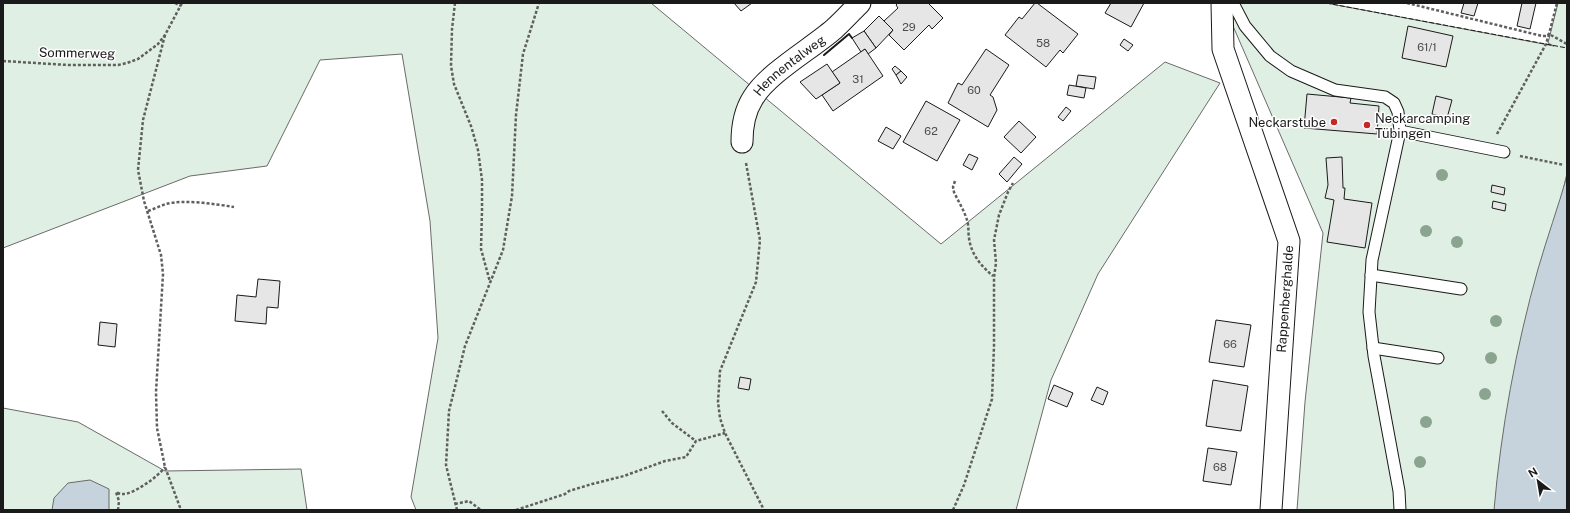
<svg xmlns="http://www.w3.org/2000/svg" width="1570" height="513" viewBox="0 0 1570 513" font-family="'Public Sans',sans-serif">
	<rect width="100%" height="100%" fill="#fff"/>
	<g fill="#e0efe3" stroke="#6a6a6a">
		<polygon points="3,3 651,3 941,244 1165,62 1220,83 1098,274 1051,380 1016,510 416,510 411,497 438,338 430,221 402,54 320,60 267,166 190,176 3,248"/>
		<polygon points="1236,3 1326,3 1554,46 1548,43 1558,3 1567,3 1567,173 1533,324 1501,510 1297,510 1305,402 1323,233 1226,10"/>
		<polygon points="3,408 78,422 165,471 301,469 307,510 3,510"/>
	</g>
	<g fill="#c6d2dc" stroke="#6a6a6a">
		<path d="M1567,176v334h-73c7,-81 22,-163 44,-241 9,-31 20,-62 29,-93z"/>
		<polygon points="90,480 109,489 109,510 52,510 54,498 68,483"/>
	</g>
	<g fill="#e6e6e6" stroke="#1a1a1a">
		<polygon points="734,3 752,3 741,11"/>
		<polygon points="898,3 928,3 943,18 932,29 929,25 904,50 889,35 893,30 884,21 898,8 896,5"/>
		<polygon points="1035,3 1037,3 1078,34 1063,53 1060,50 1046,67 1005,35 1019,17 1022,19"/>
		<polygon points="1111,3 1144,3 1131,27 1105,13"/>
		<polygon points="1464,3 1478,3 1474,16 1461,13"/>
		<polygon points="1522,3 1536,3 1530,29 1517,26"/>
		<polygon points="879,16 893,30 876,48 864,31"/>
		<polygon points="1408,26 1453,36 1446,67 1402,58"/>
		<polygon points="864,31 876,48 868,54 865,49 861,52 852,38"/>
		<polygon points="1124,39 1133,45 1128,51 1120,45"/>
		<polygon points="865,49 883,76 833,111 822,95 840,83 832,72"/>
		<polygon points="986,49 1009,65 990,95 993,97 997,110 988,127 948,103 958,83 962,85"/>
		<polygon points="827,64 840,83 816,99 800,82"/>
		<polygon points="895,66 901,71 896,75 892,69"/>
		<polygon points="901,71 907,77 901,84 896,75"/>
		<polygon points="1078,75 1096,77 1094,89 1076,86"/>
		<polygon points="1069,85 1086,88 1084,98 1067,95"/>
		<polygon points="1307,94 1351,98 1350,103 1379,106 1377,134 1304,128"/>
		<polygon points="1436,96 1452,100 1447,118 1432,114"/>
		<polygon points="926,101 960,120 937,161 903,142"/>
		<polygon points="1066,107 1071,111 1063,121 1058,117"/>
		<polygon points="1019,121 1036,137 1021,153 1004,137"/>
		<polygon points="886,127 901,136 893,149 878,141"/>
		<polygon points="969,154 978,158 972,170 963,165"/>
		<polygon points="1014,157 1022,164 1007,182 999,174"/>
		<polygon points="1342,157 1343,188 1345,188 1344,199 1372,203 1365,248 1327,242 1334,200 1325,198 1328,185 1326,158"/>
		<polygon points="1492,185 1505,188 1504,195 1491,192"/>
		<polygon points="1493,201 1506,204 1505,211 1492,208"/>
		<polygon points="258,279 280,281 278,308 267,307 266,324 235,321 237,295 256,297"/>
		<polygon points="1216,320 1251,325 1244,367 1209,362"/>
		<polygon points="100,322 117,324 115,347 98,345"/>
		<polygon points="740,377 751,379 749,390 738,388"/>
		<polygon points="1213,380 1248,386 1241,431 1206,426"/>
		<polygon points="1054,385 1073,393 1067,407 1048,399"/>
		<polygon points="1097,387 1108,392 1103,405 1091,400"/>
		<polygon points="1208,448 1237,452 1231,485 1203,481"/>
	</g>
	<g fill="none" stroke-linecap="round" stroke-linejoin="round">
		<g stroke="#1a1a1a" stroke-width="13">
			<g id="lane">
				<polyline points="1233,3 1245,26 1270,56 1291,71 1335,90 1385,97 1394,103 1398,112 1400,131 1372,260 1369,312 1374,356 1399,491 1400,510"/>
				<polyline points="1400,131 1504,152"/>
				<polyline points="1371,275 1461,289"/>
				<polyline points="1373,348 1438,358"/>
			</g>
		</g>
		<g stroke="#1a1a1a" stroke-width="23">
			<g id="street">
				<polyline points="1222,3 1223,49 1289,241 1271,510"/>
				<path id="s1" d="M742,142c0,-15 2,-30 11,-44 15,-25 58,-49 81,-69 9,-8 17,-17 26,-26"/>
			</g>
		</g>
		<g stroke="#5f5f5f" stroke-width="2.5" stroke-dasharray="3 2" stroke-linecap="butt">
			<polyline points="175,3 181,6"/>
			<polyline points="455,3 452,29 451,66 454,84 471,126 478,150 482,180 482,210 481,249 490,282"/>
			<polyline points="1407,3 1542,36 1547,36 1549,34 1557,3"/>
			<polyline points="165,35 143,120 138,170 144,201 161,255 163,274 156,392 157,428 165,467 181,510"/>
			<polyline points="3,61 68,65 118,65 127,63 138,59 158,44 165,35 182,3"/>
			<polyline points="1497,134 1546,44 1549,34 1567,44"/>
			<polyline points="1520,156 1564,165"/>
			<polyline points="746,163 760,240 756,282 720,371 718,402 720,418 725,433 764,510"/>
			<path d="M955,181l-2,6 1,5c4,9 10,18 13,28 2,6 1,12 2,18 2,16 12,28 24,38"/>
			<path d="M148,211c6,-2 12,-5 18,-7 19,-5 48,0 68,3"/>
			<polyline points="662,411 672,423 696,441"/>
			<polyline points="455,504 469,501 481,510"/>
			<path d="M118,510l1,-9 -3,-9c1,1 4,2 6,2 11,1 37,-18 43,-27"/>
			<polyline points="457,510 446,465 449,411 465,346 503,250 512,196 516,115 523,54 539,3"/>
			<polyline points="516,510 565,494 569,491 592,484 624,476 665,461 686,457 696,441 725,433"/>
			<polyline points="953,510 964,485 992,399 994,346 994,277 996,263 994,240 999,215 1008,192 1013,183"/>
		</g>
		<use href="#lane" stroke="#fff" stroke-width="11"/>
		<use href="#street" stroke="#fff" stroke-width="21"/>
		<polyline stroke="#1a1a1a" stroke-width="1" stroke-dasharray="5 2" stroke-linecap="butt" points="1326,3 1567,48"/>
		<polyline stroke="#1a1a1a" stroke-width="2" points="824,55 849,34 852,38"/>
	</g>
	<g fill="#8aa48f">
		<circle cx="1442" cy="175" r="6"/>
		<circle cx="1426" cy="231" r="6"/>
		<circle cx="1457" cy="242" r="6"/>
		<circle cx="1496" cy="321" r="6"/>
		<circle cx="1491" cy="358" r="6"/>
		<circle cx="1485" cy="394" r="6"/>
		<circle cx="1426" cy="422" r="6"/>
		<circle cx="1420" cy="462" r="6"/>
	</g>
	<g fill="#c62828" stroke="#fff" stroke-width="1.5">
		<circle cx="1334" cy="122" r="4"/>
		<circle cx="1367" cy="125" r="4"/>
	</g>
	<g text-anchor="middle" dominant-baseline="central" stroke-width="3" stroke-linejoin="round" paint-order="stroke">
		<g font-size="11" fill="#4d4d4d">
			<text x="909" y="27">29</text>
			<text x="1043" y="43">58</text>
			<text x="1427" y="47">61/1</text>
			<text x="858" y="79">31</text>
			<text x="974" y="90">60</text>
			<text x="931" y="131">62</text>
			<text x="1230" y="344">66</text>
			<text x="1220" y="467">68</text>
		</g>
		<g font-size="13" fill="#1a1a1a" stroke="#fff">
			<text transform="translate(77 53) rotate(1)">Sommerweg</text>
			<text stroke="none"><textPath href="#s1" startOffset="95">Hennentalweg</textPath></text>
			<text transform="translate(1285 299) rotate(-86)">Rappenberghalde</text>
		</g>
		<g font-size="13" fill="#1a1a1a" stroke="#fff" text-anchor="start">
			<text x="1375" y="118">Neckarcamping<tspan x="1375" dy="15">Tübingen</tspan></text>
			<text x="1326" y="122" text-anchor="end">Neckarstube</text>
		</g>
	</g>
	<rect width="1570" height="513" fill="none" stroke="#1a1a1a" stroke-width="8"/>
	<g transform="translate(1538 481) rotate(329)" stroke="#ffffff" stroke-width="3" paint-order="stroke">
	<path d="M0-3L7 15L0 10L-7 15Z" fill="#1a1a1a"/>
	<text y="-6" font-size="11" font-weight="bold" text-anchor="middle" fill="#1a1a1a">N</text>
	</g>
</svg>
